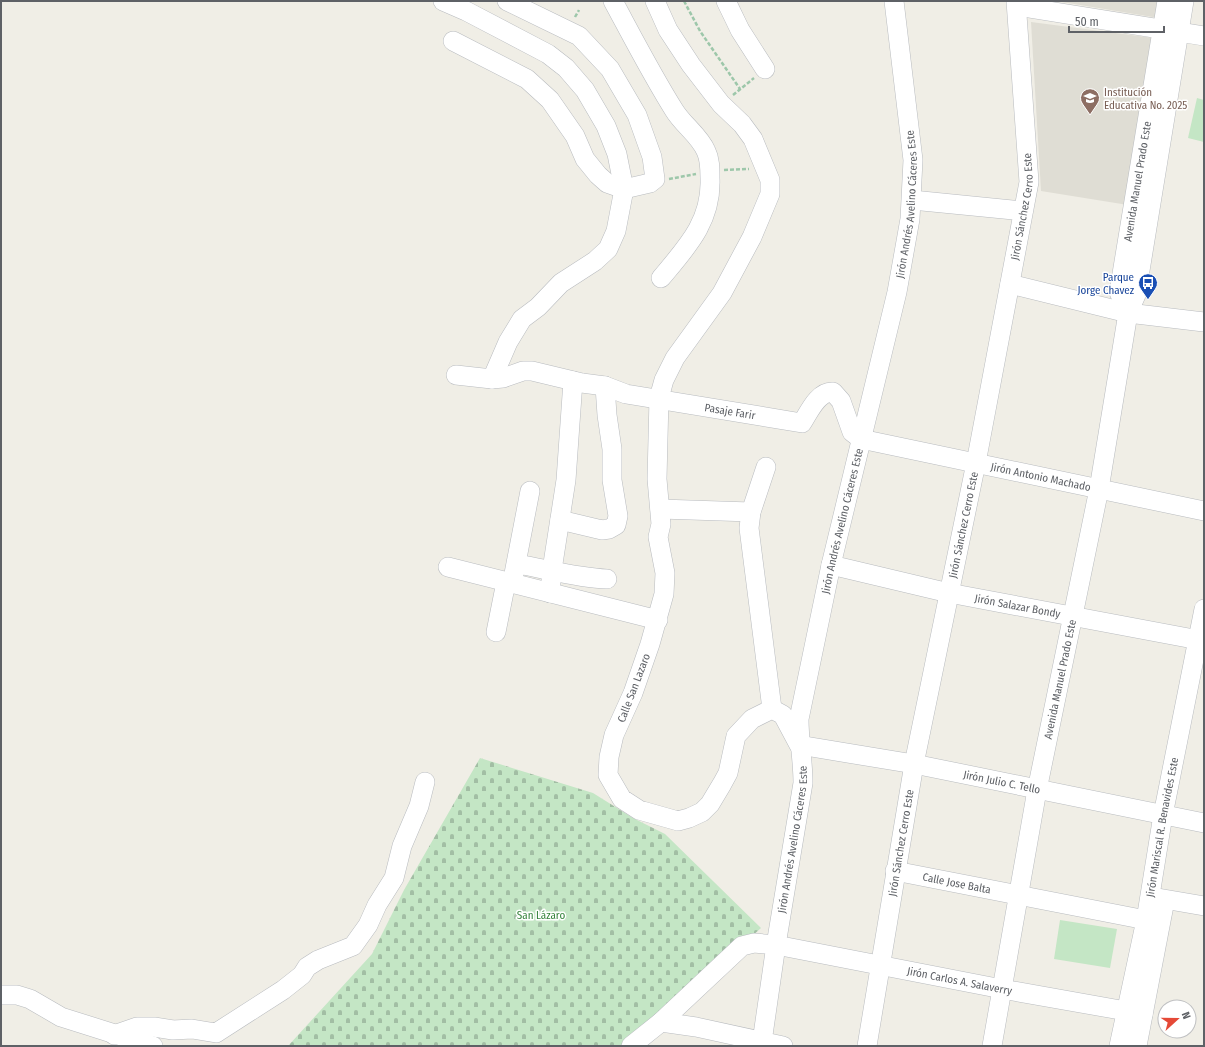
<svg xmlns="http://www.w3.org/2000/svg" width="1205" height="1047" viewBox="0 0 1205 1047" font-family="'Fira Sans Condensed',sans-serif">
	<defs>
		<pattern id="cemetery-stones" width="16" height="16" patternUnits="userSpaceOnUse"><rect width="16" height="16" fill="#c4e6c5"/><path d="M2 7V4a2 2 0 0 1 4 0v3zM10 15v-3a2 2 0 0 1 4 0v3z" fill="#a2bea4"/></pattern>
	</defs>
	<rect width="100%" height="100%" fill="#f0eee6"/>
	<g fill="#dfddd4">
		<polygon points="1056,1 1161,1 1159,18"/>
		<polygon points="1031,22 1154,38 1128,205 1041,191"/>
	</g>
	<polygon fill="url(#cemetery-stones)" points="480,758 593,793 633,818 665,834 761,928 642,1036 625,1046 288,1046 372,954 404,890"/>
	<g fill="#c4e6c5">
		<polygon points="1197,98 1204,100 1204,142 1188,138"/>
		<polygon points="1060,920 1117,929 1110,968 1054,959"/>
	</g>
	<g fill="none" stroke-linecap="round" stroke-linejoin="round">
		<g stroke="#b8bbbf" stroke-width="20">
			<g id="minor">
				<polyline points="443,1 466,11 548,54 566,68 585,90 606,126 617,154 624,189 616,231 608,249 595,261 561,283 538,307 522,319 508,342 492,379"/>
				<path d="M613,1c20,37 39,74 61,109 9,15 25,25 32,41 4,8 4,17 4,27 2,43 -23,69 -49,100"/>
				<path id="s1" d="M655,1l13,29 23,35 30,39 21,20 11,15 17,41v14l-18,43 -30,56 -47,65 -11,22 -5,18 -2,81 4,45 -3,13 7,36 -1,21 -14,50 -17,49 -19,42 -5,22 -1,18 14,24 17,11 39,11 11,-3 13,-6 8,-8 12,-20 6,-11 8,-37 16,-17 20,-10 11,6 16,30 115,19 290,59"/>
				<polyline points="726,1 740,30 765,69"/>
				<polyline points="1017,6 1204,36"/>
				<polyline points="453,41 527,79 550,100 575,136 585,159 598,175 607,183 624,189 650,183 655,179 652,157 637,115 610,69 579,36 507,1"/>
				<polyline points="912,200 1023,211"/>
				<polyline points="1010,284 1128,313 1204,322"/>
				<path id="s2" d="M1128,313l-9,-21 48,-291"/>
				<path id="s3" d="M456,375l36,4 11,-1 20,-7h9l50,12 23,3 21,8 176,29c7,-11 16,-32 31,-31l8,9 11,31 9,7 343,72"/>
				<polyline points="766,467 751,512 749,528 772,709"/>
				<polyline points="660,509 751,512"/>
				<polyline points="560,520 602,530 609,529 616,525 618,516 612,480 612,449 607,415 605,386"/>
				<path d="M517,564c30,5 60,14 90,15"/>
				<path id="s4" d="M831,565l118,28 255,48"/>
				<polyline points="448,567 658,620"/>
				<polyline points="512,584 530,491"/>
				<polyline points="550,593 552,570 566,480 573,381"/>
				<polyline points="496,632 506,582"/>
				<path id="s5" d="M895,871l251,49"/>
				<polyline points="1152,897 1204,906"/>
				<polyline points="1,995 17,995 30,999 61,1017 153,1046"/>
				<polyline points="661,1022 696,1027 783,1046"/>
				<polyline points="114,1035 137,1027 154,1027 173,1030 192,1029 216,1033 283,990 302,975 307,967 318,960 353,946 368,925 377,905 394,878 402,846 419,806 425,782"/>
				<path id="s6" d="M762,1042l14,-97 27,-162c0,-22 -4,-42 -4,-64l32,-154 66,-273 13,-73 3,-59 -19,-159"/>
				<path id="s7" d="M631,1046l30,-24 81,-76 12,-3 22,2 226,44 141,25"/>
				<path id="s8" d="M867,1046l47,-282 62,-301 53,-281 -13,-181"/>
				<path id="s9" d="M992,1046l45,-256 62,-301 29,-176 8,-18 48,-294"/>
				<path id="s10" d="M1119,1046l27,-126 17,-105 41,-206"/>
				<polyline points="1137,1046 1165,900"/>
			</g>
		</g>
		<g stroke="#9dc7aa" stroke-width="2.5" stroke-dasharray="4 2" stroke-linecap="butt">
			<polyline points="684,1 700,31 740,89"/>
			<polyline points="575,17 579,10"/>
			<polyline points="733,95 754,78"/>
			<polyline points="724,170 749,169"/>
			<polyline points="669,179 696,174"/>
		</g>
		<use href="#minor" stroke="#fff" stroke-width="19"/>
	</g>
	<defs>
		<g id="school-pin" transform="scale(1)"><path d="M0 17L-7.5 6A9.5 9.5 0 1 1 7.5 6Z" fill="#8d6e63" stroke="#fff"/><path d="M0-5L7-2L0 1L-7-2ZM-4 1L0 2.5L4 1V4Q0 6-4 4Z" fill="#fff"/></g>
		<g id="bus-pin" transform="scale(1)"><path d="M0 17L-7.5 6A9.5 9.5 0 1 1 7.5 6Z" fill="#1a4fb4" stroke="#fff"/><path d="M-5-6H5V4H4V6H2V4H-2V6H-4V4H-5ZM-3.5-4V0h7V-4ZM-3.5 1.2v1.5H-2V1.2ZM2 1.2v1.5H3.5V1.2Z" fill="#fff"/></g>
	</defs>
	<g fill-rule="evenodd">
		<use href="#school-pin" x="1090" y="98"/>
		<use href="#bus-pin" x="1148" y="283"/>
	</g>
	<g text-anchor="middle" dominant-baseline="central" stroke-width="3" stroke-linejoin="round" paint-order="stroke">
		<g font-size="11" fill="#785e54" stroke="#fff" text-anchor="start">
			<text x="1104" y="92">Institución<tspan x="1104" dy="13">Educativa No. 2025</tspan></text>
		</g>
		<g font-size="11" fill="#5e6166" stroke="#fff">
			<text stroke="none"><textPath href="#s2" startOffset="135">Avenida Manuel Prado Este</textPath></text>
			<text stroke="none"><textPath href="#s6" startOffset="853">Jirón Andrés Avelino Cáceres Este</textPath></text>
			<text stroke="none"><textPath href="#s8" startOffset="854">Jirón Sánchez Cerro Este</textPath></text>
			<text stroke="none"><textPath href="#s3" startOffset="280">Pasaje Farir</textPath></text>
			<text stroke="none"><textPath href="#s3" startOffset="639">Jirón Antonio Machado</textPath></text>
			<text stroke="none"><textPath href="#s6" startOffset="529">Jirón Andrés Avelino Cáceres Este</textPath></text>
			<text stroke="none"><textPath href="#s8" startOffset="530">Jirón Sánchez Cerro Este</textPath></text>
			<text stroke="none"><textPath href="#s4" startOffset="191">Jirón Salazar Bondy</textPath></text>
			<text stroke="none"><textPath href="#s9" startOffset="373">Avenida Manuel Prado Este</textPath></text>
			<text transform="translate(634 688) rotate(-69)">Calle San Lazaro</text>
			<text stroke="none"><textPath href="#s1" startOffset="1348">Jirón Julio C. Tello</textPath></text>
			<text stroke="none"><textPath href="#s10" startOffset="223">Jirón Mariscal R. Benavides Este</textPath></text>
			<text stroke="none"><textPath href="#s6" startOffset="205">Jirón Andrés Avelino Cáceres Este</textPath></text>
			<text stroke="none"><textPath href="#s8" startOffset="206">Jirón Sánchez Cerro Este</textPath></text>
			<text stroke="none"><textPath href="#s5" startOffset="63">Calle Jose Balta</textPath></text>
			<text stroke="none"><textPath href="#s7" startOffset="371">Jirón Carlos A. Salaverry</textPath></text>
		</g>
		<g font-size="11" fill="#164399" stroke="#fff" text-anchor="end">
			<text x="1134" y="277">Parque<tspan x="1134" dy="13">Jorge Chavez</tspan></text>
		</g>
		<g font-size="11" fill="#37843d" stroke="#fff">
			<text x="541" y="915">San Lázaro</text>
		</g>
	</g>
	<rect width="1205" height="1047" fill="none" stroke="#5e6166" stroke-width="4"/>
	<g transform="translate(1177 1019) rotate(69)"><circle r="19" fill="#ffffff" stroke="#bfc0c2"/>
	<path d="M0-3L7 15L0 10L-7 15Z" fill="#e54937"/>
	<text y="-6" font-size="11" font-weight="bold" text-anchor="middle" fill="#5e6166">N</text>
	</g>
	<path d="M1069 26v6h95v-6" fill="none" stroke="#5e6166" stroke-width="2"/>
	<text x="1075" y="26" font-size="12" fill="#5e6166" stroke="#ffffff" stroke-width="3" paint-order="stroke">50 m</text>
</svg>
